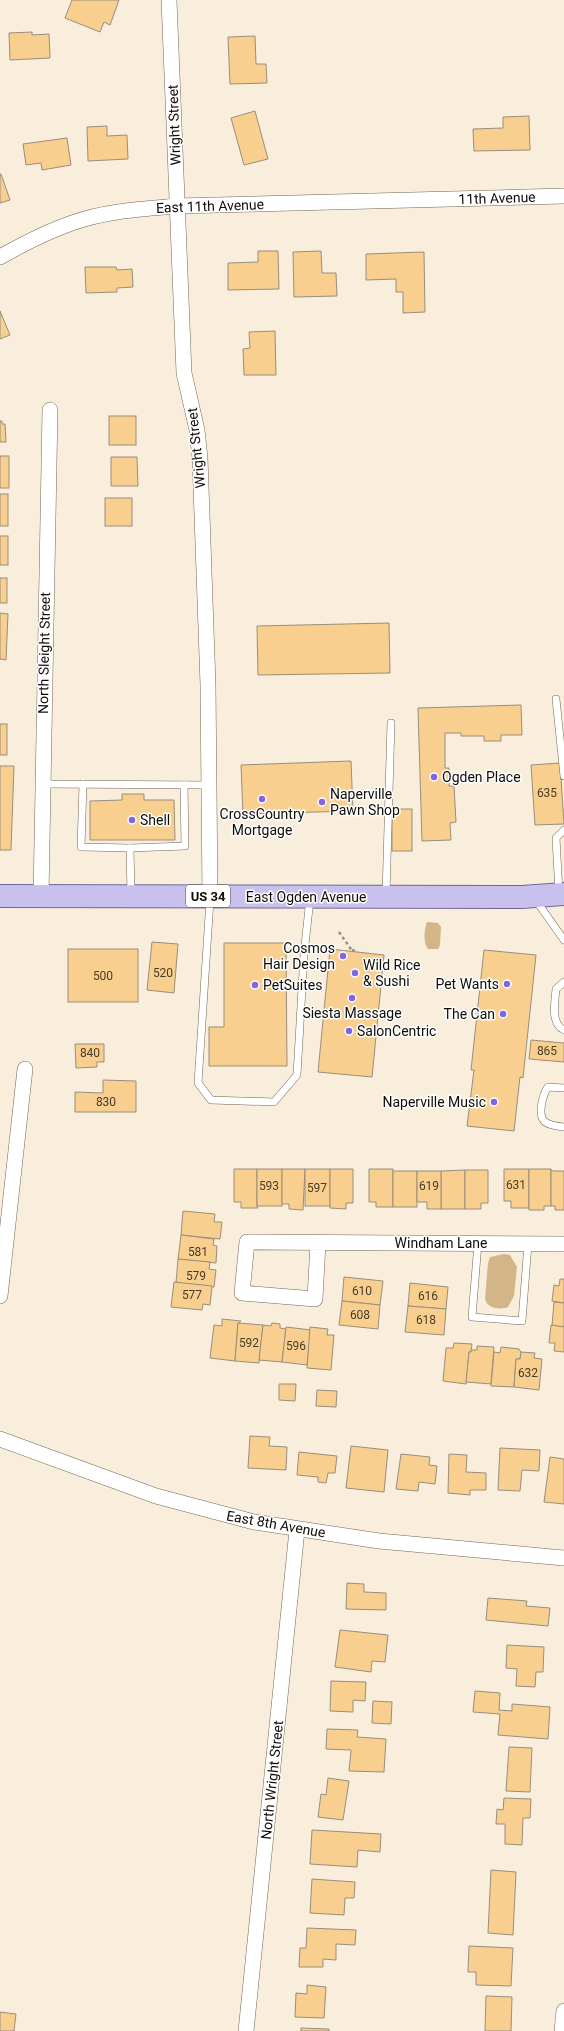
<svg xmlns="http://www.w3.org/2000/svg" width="564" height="2031" viewBox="0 0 564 2031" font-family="Roboto,sans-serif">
	<rect width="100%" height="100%" fill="#f9eddb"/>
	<g fill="#d3b688">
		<path d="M427,922l11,1 3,4 -1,18 -2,4h-10c-5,-6 -4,-20 -1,-27z"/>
		<path d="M504,1254l6,1 7,12 -3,29 -6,11c-9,3 -20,2 -23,-8l3,-36 2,-6z"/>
	</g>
	<g fill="#f8cf8e" stroke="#998e7d">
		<polygon points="72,0 119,0 110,25 104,22 100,32 65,18"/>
		<polygon points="32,32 32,35 49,34 50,58 10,60 9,33"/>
		<polygon points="255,36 256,64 266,64 267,83 230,84 228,37"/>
		<polygon points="255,111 268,159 244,165 231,118"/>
		<polygon points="529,116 530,150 474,151 473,129 503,128 503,117"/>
		<polygon points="107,126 107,136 127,135 128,159 88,161 87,127"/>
		<polygon points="67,138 71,165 42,170 41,163 26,165 23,144"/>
		<polygon points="0,174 1,174 10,200 0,203"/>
		<polygon points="258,251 278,251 279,289 228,290 228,263 258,262"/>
		<polygon points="321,251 322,273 336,273 337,296 294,297 293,252"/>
		<polygon points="424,252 425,312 403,313 403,292 396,292 396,279 366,280 366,254"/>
		<polygon points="85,267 116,267 117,270 132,269 133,287 117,288 117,292 86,293"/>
		<polygon points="0,311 10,335 0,339"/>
		<polygon points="275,331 276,375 244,375 243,349 250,348 249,332"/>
		<rect x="109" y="416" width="27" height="29"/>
		<polygon points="0,421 2,421 2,424 5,424 6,442 0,442"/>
		<rect x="0" y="456" width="9" height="32"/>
		<polygon points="111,457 137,457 138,486 111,486"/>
		<rect x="0" y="494" width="8" height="32"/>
		<rect x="105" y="498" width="27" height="28"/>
		<rect x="0" y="536" width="8" height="29"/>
		<rect x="0" y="578" width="7" height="25"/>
		<polygon points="0,613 8,614 6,660 0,659"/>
		<polygon points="389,623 390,673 258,675 257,626"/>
		<polygon points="521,705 522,735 501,735 501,741 484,741 484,736 461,736 461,733 445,733 445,768 449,768 449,786 454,786 456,822 450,823 451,840 422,841 418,708"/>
		<rect x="0" y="724" width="7" height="31"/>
		<polygon points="351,761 353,811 243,814 241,765"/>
		<polygon points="560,763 564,824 535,825 531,765"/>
		<polygon points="0,766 14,766 11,850 0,850"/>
		<polygon points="122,794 144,794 144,800 174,800 175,840 90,840 90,801 122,800"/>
		<rect x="392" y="809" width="20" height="42"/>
		<polygon points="152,942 178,944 174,993 147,990"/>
		<polygon points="224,943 286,943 287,1066 209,1066 209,1027 224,1027"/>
		<rect x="68" y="949" width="70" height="53"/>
		<polygon points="330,949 384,955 372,1077 318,1072"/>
		<polygon points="484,950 536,955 523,1078 520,1077 514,1131 467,1126 474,1070 471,1070"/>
		<polygon points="531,1040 564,1043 564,1062 529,1059"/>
		<polygon points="75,1044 104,1044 104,1062 97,1062 97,1067 76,1068"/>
		<polygon points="103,1080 136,1081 136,1112 75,1112 75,1092 103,1093"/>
		<polygon points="234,1169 257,1169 257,1206 258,1208 241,1208 241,1202 234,1202"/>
		<rect x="257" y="1169" width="25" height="37"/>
		<polygon points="282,1169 305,1169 303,1210 289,1209 289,1204 282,1204"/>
		<rect x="305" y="1169" width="25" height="37"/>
		<polygon points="330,1169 353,1169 353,1203 346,1203 346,1209 330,1208"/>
		<polygon points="369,1169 393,1169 393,1207 376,1207 376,1202 369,1202"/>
		<polygon points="504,1169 529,1169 529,1208 511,1208 511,1201 504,1201"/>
		<polygon points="529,1169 551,1169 551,1206 544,1206 544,1210 529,1210"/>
		<polygon points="551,1169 553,1171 564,1171 564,1210 555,1210 555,1206 551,1206"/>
		<polygon points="465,1170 465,1209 441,1209 441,1171"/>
		<polygon points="465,1170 488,1170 488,1203 481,1203 481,1209 465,1209"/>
		<rect x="393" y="1171" width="24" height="36"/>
		<polygon points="417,1171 441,1171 441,1209 427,1209 427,1202 417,1202"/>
		<polygon points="183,1211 215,1214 214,1222 222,1222 220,1239 181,1235"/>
		<polygon points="181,1235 214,1239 213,1245 217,1246 216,1263 178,1259"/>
		<polygon points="178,1259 210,1262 209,1269 216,1270 214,1287 176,1283"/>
		<polygon points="344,1277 383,1281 380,1305 342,1301"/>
		<polygon points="560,1279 564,1279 564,1303 552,1301 554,1285 559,1286"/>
		<polygon points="174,1282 212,1286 210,1305 203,1304 202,1310 171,1307"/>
		<polygon points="410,1283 448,1287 446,1309 408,1306"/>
		<polygon points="342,1301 380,1305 378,1329 339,1325"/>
		<polygon points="554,1302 564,1303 564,1327 552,1326"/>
		<polygon points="408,1306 446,1309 444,1335 405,1332"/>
		<polygon points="222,1319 241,1321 238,1323 235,1361 210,1358 214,1325 222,1326"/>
		<polygon points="238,1323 263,1325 259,1363 235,1361"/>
		<polygon points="272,1323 280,1324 280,1328 286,1329 282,1362 259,1360 263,1325 271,1326"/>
		<polygon points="551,1325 564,1327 564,1352 554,1351 555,1343 549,1343"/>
		<polygon points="286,1327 311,1330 307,1365 282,1362"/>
		<polygon points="310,1327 328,1329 327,1335 334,1335 331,1370 307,1368"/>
		<polygon points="454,1343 472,1344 471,1352 469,1352 466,1384 443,1381 446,1348 453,1348"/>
		<polygon points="477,1346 494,1347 491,1384 466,1382 469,1352 471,1352 471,1350 477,1350"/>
		<polygon points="501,1347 519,1349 521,1352 520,1359 516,1359 514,1387 491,1386 494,1352 500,1353"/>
		<polygon points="521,1352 535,1353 534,1358 542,1359 539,1390 514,1387 516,1359 520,1359"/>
		<polygon points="279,1384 296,1384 295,1401 279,1400"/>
		<polygon points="317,1390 337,1391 336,1407 316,1406"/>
		<polygon points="250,1436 270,1437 269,1446 287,1447 286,1470 248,1468"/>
		<polygon points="351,1446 388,1450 384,1492 346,1488"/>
		<polygon points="500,1448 540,1450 539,1471 522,1470 520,1491 498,1490"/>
		<polygon points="299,1452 337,1456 335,1473 328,1473 326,1483 318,1482 318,1477 297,1475"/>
		<polygon points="401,1454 430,1457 429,1465 437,1466 435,1484 419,1482 418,1491 396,1489"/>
		<polygon points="449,1454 467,1455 466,1472 486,1473 486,1490 470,1490 470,1495 448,1493"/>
		<polygon points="550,1457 564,1459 564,1504 544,1502"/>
		<polygon points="347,1583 364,1584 364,1592 386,1593 386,1610 346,1609"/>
		<polygon points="488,1598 527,1601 526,1606 550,1608 548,1626 486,1620"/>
		<polygon points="340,1630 388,1635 385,1662 372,1661 371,1672 335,1667"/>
		<polygon points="507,1645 544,1647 543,1672 536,1672 535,1687 516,1686 517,1669 506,1668"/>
		<polygon points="331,1681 366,1682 365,1701 353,1700 353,1712 330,1711"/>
		<polygon points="475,1691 500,1693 499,1710 512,1711 512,1704 550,1707 548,1739 498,1735 500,1714 473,1712"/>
		<polygon points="373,1701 392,1702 391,1724 372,1723"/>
		<polygon points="327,1729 358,1730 357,1737 386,1739 384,1772 349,1771 351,1750 326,1749"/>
		<polygon points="509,1747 532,1748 530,1792 506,1791"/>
		<polygon points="328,1778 349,1781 343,1820 318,1817 321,1794 326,1795"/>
		<polygon points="504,1798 531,1799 530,1818 523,1818 522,1845 505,1844 505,1824 496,1824 497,1809 503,1810"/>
		<polygon points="312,1830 381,1834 380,1852 358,1850 357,1867 310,1864"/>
		<polygon points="491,1870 516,1872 513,1935 488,1933"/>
		<polygon points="312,1879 355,1882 354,1898 345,1898 344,1915 310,1913"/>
		<polygon points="307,1928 356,1930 355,1945 336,1944 336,1960 323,1959 323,1967 299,1967 300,1948 306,1948"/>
		<polygon points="469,1946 513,1948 511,1986 476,1985 476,1972 468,1972"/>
		<polygon points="307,1985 326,1987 324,2018 295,2017 296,1993 307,1994"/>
		<polygon points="486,1996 512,1997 511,2031 485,2031"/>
		<polygon points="0,2012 16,2014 14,2031 0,2031"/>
		<polygon points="301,2028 329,2029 329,2031 301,2031"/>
	</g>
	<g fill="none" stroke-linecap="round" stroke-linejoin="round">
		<g stroke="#726757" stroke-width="8">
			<g id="service">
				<polyline points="556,699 564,776"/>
				<polyline points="43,784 209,785"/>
				<polyline points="83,784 81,847 130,848 131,894"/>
				<polyline points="130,848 185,846 184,785"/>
				<polyline points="559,893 556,838 564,830"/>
				<polyline points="386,895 391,723"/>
				<polyline points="535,899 564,940"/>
				<polyline points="210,900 198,1083 211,1100 274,1102 297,1075 304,954 310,899"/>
				<path d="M564,982l-8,7c-1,13 -6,34 8,41"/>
				<path d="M564,1088l-16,-1c-4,5 -4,8 -6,15 -4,20 3,23 22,25"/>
				<polyline points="478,1243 472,1317 522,1321 528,1244"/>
			</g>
		</g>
		<g stroke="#726757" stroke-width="16">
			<g id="minor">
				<polyline points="169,0 184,373 197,430 200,458 208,685 210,896"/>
				<path d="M0,257c23,-13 46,-25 72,-34 33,-12 70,-14 105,-17l387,-10"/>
				<polyline points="41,896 50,410"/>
				<polyline points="318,1243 315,1299 242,1293 247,1242 564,1244"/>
				<polyline points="0,1296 25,1069"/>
				<polyline points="0,1439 156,1496 254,1522 379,1541 564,1558"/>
				<polyline points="246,2031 297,1530"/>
				<polyline points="562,2031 564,2011"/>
			</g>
		</g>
		<g stroke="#706796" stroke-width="24">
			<polyline id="primary" points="0,896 522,897 564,894"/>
		</g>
		<g stroke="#999084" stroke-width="2.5" stroke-dasharray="3 3" stroke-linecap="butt">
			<polyline points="339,932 353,952"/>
			<polyline points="352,950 358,952"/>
		</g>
		<use href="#service" stroke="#fff" stroke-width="7"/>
		<use href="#minor" stroke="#fff" stroke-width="15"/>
		<use href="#primary" stroke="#c8c1ee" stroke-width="22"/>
	</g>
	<g fill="#8266e1" stroke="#fff" stroke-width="1.5">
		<circle cx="434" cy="777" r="4"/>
		<circle cx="262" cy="799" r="4"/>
		<circle cx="322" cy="802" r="4"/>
		<circle cx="132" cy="820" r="4"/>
		<circle cx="343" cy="956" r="4"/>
		<circle cx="355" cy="973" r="4"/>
		<circle cx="507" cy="984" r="4"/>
		<circle cx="255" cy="985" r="4"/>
		<circle cx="352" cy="998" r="4"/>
		<circle cx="503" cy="1014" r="4"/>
		<circle cx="349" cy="1031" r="4"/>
		<circle cx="494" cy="1102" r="4"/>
	</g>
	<g text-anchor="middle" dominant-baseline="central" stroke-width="3" stroke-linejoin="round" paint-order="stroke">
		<g font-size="12" fill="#493c28">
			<text x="547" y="793">635</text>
			<text x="163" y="973">520</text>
			<text x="103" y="976">500</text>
			<text x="547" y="1051">865</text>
			<text x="90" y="1053">840</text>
			<text x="106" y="1102">830</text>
			<text x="516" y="1185">631</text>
			<text x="269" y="1186">593</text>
			<text x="429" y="1186">619</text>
			<text x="317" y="1188">597</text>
			<text x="198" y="1252">581</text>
			<text x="196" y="1276">579</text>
			<text x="362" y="1291">610</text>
			<text x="192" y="1295">577</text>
			<text x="428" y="1296">616</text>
			<text x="360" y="1315">608</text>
			<text x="426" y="1320">618</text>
			<text x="249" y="1343">592</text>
			<text x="296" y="1346">596</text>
			<text x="528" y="1373">632</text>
		</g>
		<rect fill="#fff" stroke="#575451" stroke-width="1" x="186" y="885" width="44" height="22" rx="3"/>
		<g font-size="13" font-weight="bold" fill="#0f0b06">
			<text x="208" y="896">US 34</text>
		</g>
		<g font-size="14" fill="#0f0b06" stroke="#fff">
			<text transform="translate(174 125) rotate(-92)">Wright Street</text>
			<text transform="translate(497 198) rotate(-2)">11th Avenue</text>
			<text transform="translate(210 206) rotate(-2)">East 11th Avenue</text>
			<text transform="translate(196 448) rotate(-96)">Wright Street</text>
			<text transform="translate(44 653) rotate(-89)">North Sleight Street</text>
			<text x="306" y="897">East Ogden Avenue</text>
			<text x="441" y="1243">Windham Lane</text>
			<text transform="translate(276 1524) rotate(10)">East 8th Avenue</text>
			<text transform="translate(272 1780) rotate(-84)">North Wright Street</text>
		</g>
		<g font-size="14" fill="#0f0b06" stroke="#fff" text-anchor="start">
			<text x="442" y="777">Ogden Place</text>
			<text x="330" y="794">Naperville<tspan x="330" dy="16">Pawn Shop</tspan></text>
			<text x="262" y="814" text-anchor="middle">CrossCountry<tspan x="262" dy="16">Mortgage</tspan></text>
			<text x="140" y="820">Shell</text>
			<text x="335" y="948" text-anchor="end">Cosmos<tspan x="335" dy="16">Hair Design</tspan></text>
			<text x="363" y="965">Wild Rice<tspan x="363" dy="16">&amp; Sushi</tspan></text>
			<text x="499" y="984" text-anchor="end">Pet Wants</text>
			<text x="263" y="985">PetSuites</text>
			<text x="352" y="1013" text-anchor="middle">Siesta Massage</text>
			<text x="495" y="1014" text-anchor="end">The Can</text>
			<text x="357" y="1031">SalonCentric</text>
			<text x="486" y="1102" text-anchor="end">Naperville Music</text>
		</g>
	</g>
</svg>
